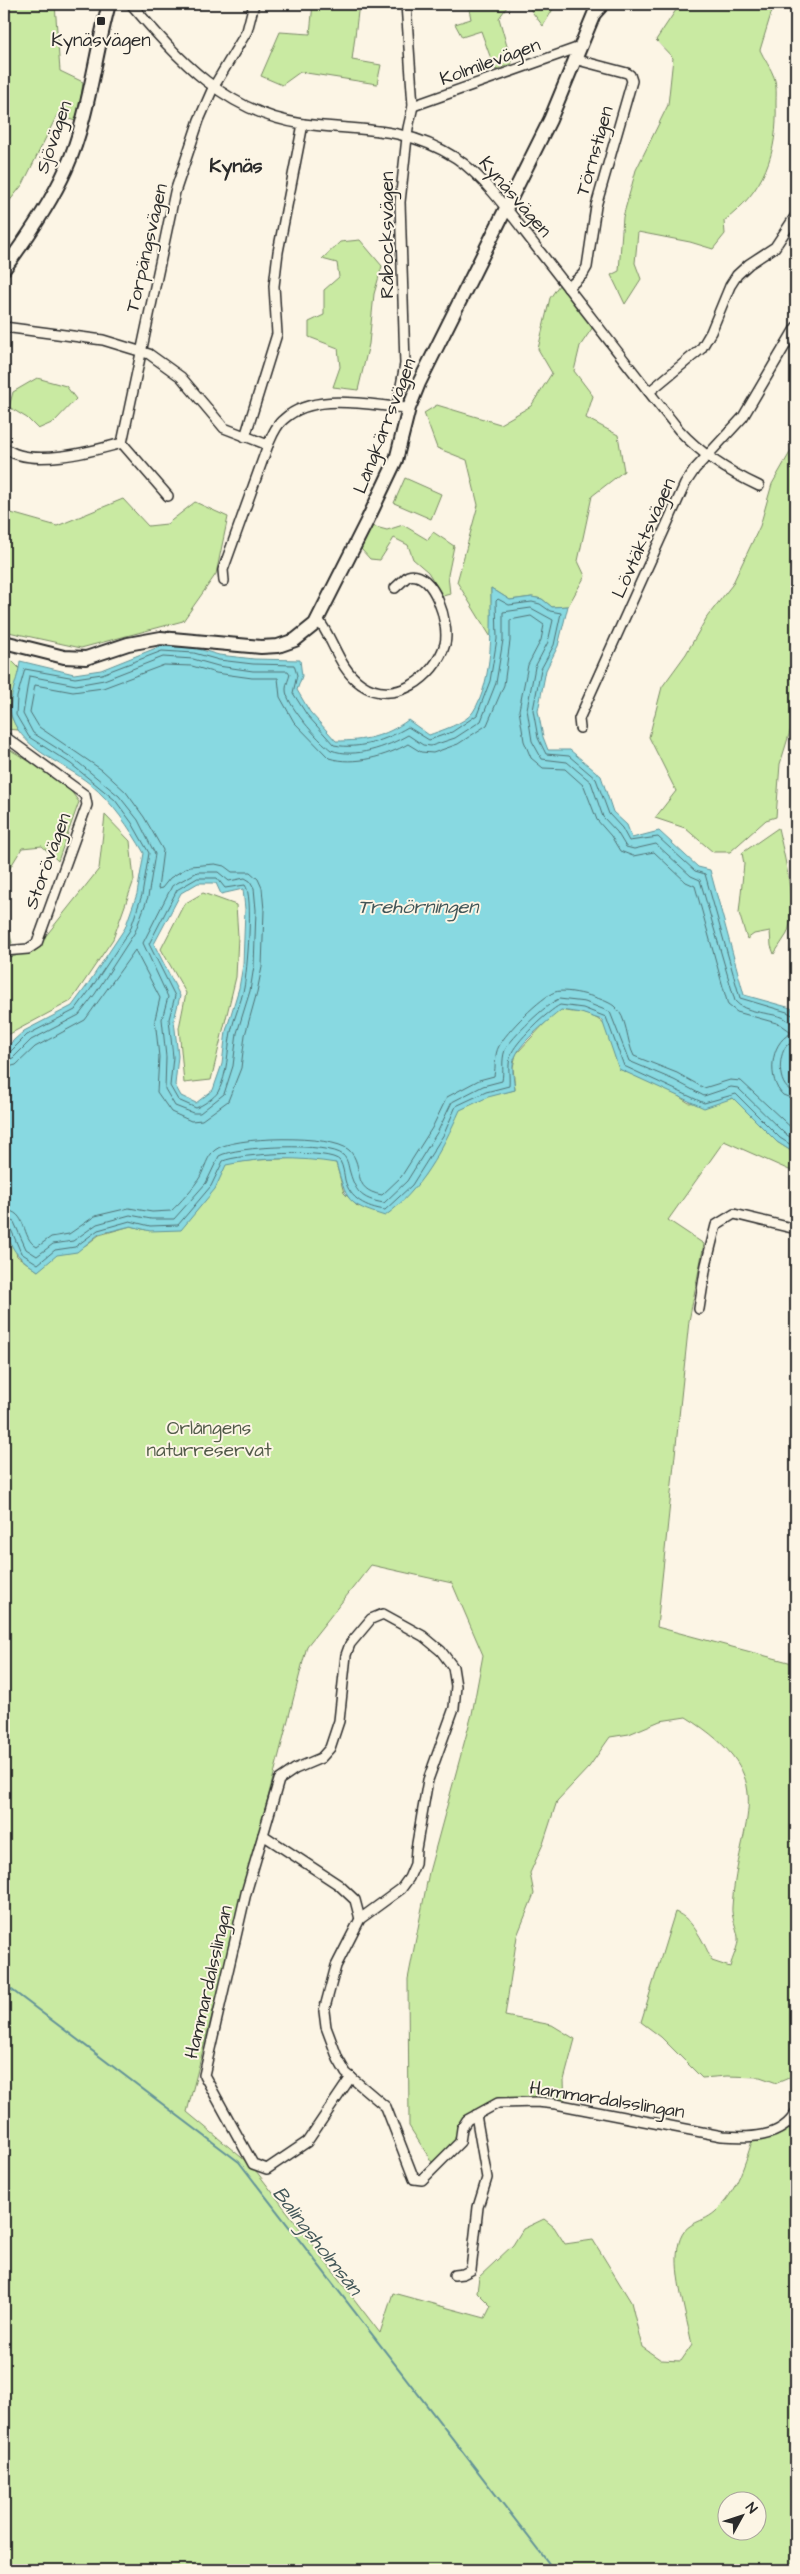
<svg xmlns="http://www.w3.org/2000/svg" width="800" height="2574" viewBox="0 0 800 2574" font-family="'Architects Daughter',sans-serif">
	<rect width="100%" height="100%" fill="#fcf5e5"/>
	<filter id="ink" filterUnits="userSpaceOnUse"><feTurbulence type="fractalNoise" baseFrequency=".02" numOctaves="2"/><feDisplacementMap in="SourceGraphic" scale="10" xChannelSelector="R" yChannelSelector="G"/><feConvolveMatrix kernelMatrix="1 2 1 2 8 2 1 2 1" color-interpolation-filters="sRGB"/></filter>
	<g filter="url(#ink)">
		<g fill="#c9eaa2" stroke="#7a8a66" fill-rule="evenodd">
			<polygon points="4,4 55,4 60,71 83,82 78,122 57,115 23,184 4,208"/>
			<polygon points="313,4 359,4 352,60 381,65 377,84 300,72 282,85 261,76 280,32 310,34"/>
			<polygon points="468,4 523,4 507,7 499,18 512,64 495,70 481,31 462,37 455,24 471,19"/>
			<polygon points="526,4 556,4 543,26"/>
			<path d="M680,4h94l-14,46c4,9 11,18 14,27 3,8 2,19 2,27 2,49 -12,87 -52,117l1,13 -12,15 -23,-7 -52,-10 -3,31 6,16 -16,25 -14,-29 8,-4 4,-54 13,-47 32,-65 5,-47 -17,-18z"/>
			<polygon points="360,240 382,266 374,294 369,344 358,390 333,387 340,367 338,348 309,337 309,322 324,315 324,290 339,277 337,263 322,259 340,242"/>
			<polygon points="559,285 593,327 580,346 574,371 593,396 586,418 618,435 624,471 592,496 578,561 585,576 568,606 552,607 542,599 532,597 510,600 491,588 492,639 457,582 478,505 467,460 437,448 424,413 437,405 500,424 531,406 552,373 538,349 550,298"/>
			<polygon points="37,378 66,386 76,399 54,422 38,429 27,418 9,407 13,392"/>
			<polygon points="796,442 796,712 780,764 776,817 766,820 730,852 713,852 685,828 655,818 676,791 649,737 662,687 686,654 707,617 732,585 760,526 772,484"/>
			<polygon points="405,478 441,494 431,519 394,503"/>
			<polygon points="123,499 148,526 167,524 195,502 228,517 216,574 183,621 81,648 4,631 4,511 57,526"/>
			<polygon points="403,525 428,540 433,532 454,546 448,575 450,594 443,596 428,572 413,559 408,545 394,538 380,560 370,559 361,549 372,526 387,530"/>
			<polygon points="4,653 19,668 11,716 18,730 4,729"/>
			<polygon points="4,746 65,783 79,802 58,861 42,846 22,848 5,876 4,913"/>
			<polygon points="105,815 130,841 134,880 113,939 71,1001 4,1037 4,957 15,956 37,947 99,869"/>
			<path d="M778,828c6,26 20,81 9,106 -4,7 -9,13 -13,20l-3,-8 -1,-15 -16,3 -7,5 -8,-26 5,-49 -2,-11z"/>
			<polygon points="203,893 236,905 238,936 236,977 211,1080 184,1083 179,1028 186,993 161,949 184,904"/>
			<polygon points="4,914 12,943 4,944"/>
			<path d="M559,1008c6,5 15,3 23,5 34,8 26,28 37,56l50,21 20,13 46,-5 42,44 19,12v19l-72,-32 -56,79 36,24 -15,77 -32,306 139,37v411l-19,8 -17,-6 -33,-1 -25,2 -41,-41 -20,-15 34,-110c18,6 30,33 37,49l18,6c2,-9 9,-21 8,-30 -1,-9 -7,-20 -6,-30 6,-90 53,-128 -46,-190l-26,4 -31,13 -19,3 -21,30 -32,34 -14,43 -13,29 4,21 -17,42 -12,80 47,9 23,14 -11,41 1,27 -67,-4 -31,17 -7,22 -25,25 -26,-41 -1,-147 21,-107 43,-158 11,-59 -31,-72 -81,-18 -64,81 -120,466 66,55 127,166 13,-40 92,25 6,-12 -14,-14 2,-15 34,-32 10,-16 21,-10 10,8 11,17 28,-4 38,62 11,45 19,13 20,1 11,-16c-5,-27 -19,-72 -14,-98 5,-27 22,-22 37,-35 21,-19 29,-45 37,-71 17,-2 34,-8 44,-21v450h-792v-1362l13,48 21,15 14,-16 34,-10 13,-10 32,-9 15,4 76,-66 34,-4 45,-2 4,-3 31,8 8,30 14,14 65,-30 9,-14 18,-49 34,-17 31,-7 -2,-23 3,-13zM728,2502h30v30h-30z"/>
			<polygon points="796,1049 796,1101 793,1055"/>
		</g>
		<path fill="#88d9e1" stroke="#639398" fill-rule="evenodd" d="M491,588l19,12 22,-3 10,2 10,8 16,-1 -10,40 -12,24 -8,41 5,26 5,13h22l31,26 12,36 14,13 5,13 27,-7 39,36 12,3 34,125 47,13c8,11 8,35 2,48l3,45v53l-19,-12 -44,-44 -29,10 -85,-39 -17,-49 -21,-7 -20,-3c-13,11 -38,30 -45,45 -6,10 -2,24 -1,35l-27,7 -28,13c-18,40 -39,80 -75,106 -39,-12 -38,-15 -49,-53 -37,-6 -73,-6 -110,2l-11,24 -34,41 -31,1 -19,-5 -32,8 -22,18 -20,3 -19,16c-25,-17 -29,-24 -34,-54v-168l20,-18 48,-25 14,-19 39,-59 12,-34 7,-41c-15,-26 -31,-50 -54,-69 -26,-21 -66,-33 -78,-66 -6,-17 7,-40 8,-57l54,13 27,-4 60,-24 34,2 24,7 35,4 46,1 2,16 -5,14 13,22 26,29c28,0 49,-4 72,-21l21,15c11,-4 37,-12 44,-23 21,-32 18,-88 18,-124zM198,883h18l5,11 22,-5 2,20 -2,56 -4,23 -13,43 -4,33 -9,26 -17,13 -15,-7 -6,-11 3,-29 -4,-36 6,-24 -26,-52 27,-51z"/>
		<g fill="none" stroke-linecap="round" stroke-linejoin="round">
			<g stroke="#507174" stroke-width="1">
				<polygon points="198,872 218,872 229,881 245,878 250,881 254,888 256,910 254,966 250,991 237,1033 233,1066 224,1094 200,1113 193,1113 175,1106 165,1089 166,1057 162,1019 168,997 143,943 172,886"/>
				<path d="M198,878h19l8,10 20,-3c9,10 2,87 -1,103 -3,15 -10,29 -13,44 -4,20 -3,41 -13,60 -4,6 -15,13 -22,16l-18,-8 -8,-14 3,-29 -4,-38 6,-23 -26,-52 28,-54z"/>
				<path d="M796,1042l-9,3c-10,11 -10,46 9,47"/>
				<path d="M4,1054l5,-1 18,-18 48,-25 15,-20 40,-60 12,-35 7,-42 -17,-30 -17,-23 -44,-36 -42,-27 -13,-22 1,-18 8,-28 50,9 27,-4 60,-23 32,2 25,7 34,4 41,1 3,10 -4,18 14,22 27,30c26,5 52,-5 74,-18l21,13 23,-8 25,-17 13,-34 7,-42 -1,-38 2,-2 11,6 23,-3 8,2 10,7 11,2 -7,32 -13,24 -8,41 5,28 8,16 23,2 27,23 13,35 13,14 7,13 29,-4 37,34 10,3 35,124 47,14 9,5"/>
				<path d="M4,1061l9,-3 18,-18 48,-25 16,-21 40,-62 13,-35 7,-43 -17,-34 -19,-24 -45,-37 -41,-26 -10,-19 6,-38 47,9 28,-5 59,-23 30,2 25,7 35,5h35l2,3c-1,5 -4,10 -4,15 -1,15 33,52 45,61 24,9 56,-3 77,-15l15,10 8,1 24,-8 26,-17 15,-38 7,-43v-28l28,-4 22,12 -5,22 -13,25 -8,42 5,32 10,18 25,3 24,20 12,35 14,15 9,15 8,2 22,-5 35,32 9,4 35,121c10,12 32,11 47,16 5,2 7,6 14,7"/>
				<path d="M4,1068l12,-3 19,-18 50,-27 50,-70 25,48 -5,21 4,38 -2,35 14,20 20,9 11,-1 26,-19 13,-33 4,-33 12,-43 5,-25 2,-57 -2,-22 -4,-9 -8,-7h-18l-8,-6 -9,-2 -25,2 -20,12 -8,10 -4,1 5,-39 -19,-33 -18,-25 -24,-22 -63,-43 -9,-15 5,-27 38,7 30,-4 61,-23 28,1 24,7 36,5h26l2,19 14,25 35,36c24,8 58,-2 79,-14l13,8 12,1 25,-9 29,-19 17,-40 6,-44v-21l21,-4 13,9 -3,15 -13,25 -9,45 5,31 7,17 12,10 22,1 19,17 13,34 14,16 9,15 13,5 21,-4 32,30 9,4 33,119 9,7 43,12 10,7v3c-20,9 -23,46 -7,61l13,5"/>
				<path d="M4,1210c25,1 16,28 33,37l14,-10 18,-3 26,-18 34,-8 23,4 19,-1c8,-7 24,-25 29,-34 5,-9 7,-21 15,-27 17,-14 117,-16 134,0 17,17 0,39 33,45l19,-18 31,-49 15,-31 32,-17 15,-4c2,-10 0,-21 5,-30 7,-14 42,-49 56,-54 12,-4 49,6 59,14 14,11 12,35 20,50l43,17 27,15 26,-8 11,1 55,51"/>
				<path d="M4,1218l10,4 12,27 11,7 16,-12 20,-3 24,-17 33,-9 21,4h23l32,-36 13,-27c17,-10 110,-14 124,-1 4,4 5,9 6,14 6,22 11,30 35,34l23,-22 31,-50 14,-29 31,-16 19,-5c2,-10 -1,-20 3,-31 6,-12 42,-47 54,-51l26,3 25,10 19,49 45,19 30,16 27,-9 7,1 46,45 12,8"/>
				<path d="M4,1224l6,3 11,26 17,11 17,-14 20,-3 23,-17 32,-9 20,5 28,-1 33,-39 12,-25c15,-7 108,-13 117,0 3,5 4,13 5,19 5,19 21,27 40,30l27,-25 32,-51 12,-28 30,-14 23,-6c1,-11 -2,-20 2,-31 3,-12 37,-44 49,-50l23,3 23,9 18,49 80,37 32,-9 44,44 16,10"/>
			</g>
			<polyline stroke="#639398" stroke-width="2" points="4,1984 239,2162 554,2570"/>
			<g stroke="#2b2b2b" stroke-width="12">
				<g id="street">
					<path d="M131,4c48,56 95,109 172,120 57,7 101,1 153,34 29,19 60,63 81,90 48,61 94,122 142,182 23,25 50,42 80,56"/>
					<polyline points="413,106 577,48"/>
					<polyline points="568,288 583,274 587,267 596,206 632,81 630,75 627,73 574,59"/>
					<path d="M4,327l99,13 46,14 32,23 43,51 44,17c4,-9 8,-20 16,-26 31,-28 87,-13 125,-11"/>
					<polyline points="649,392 701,349 711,332 730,286 737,275 749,264 775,247 796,215"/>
					<polyline points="397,407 405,364 400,202 408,128 413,106 406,4"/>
					<polyline points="245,437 277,334 274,286 278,252 303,124"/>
					<path d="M4,447c24,22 89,4 118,-4"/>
					<polyline points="168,496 122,443 175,192 199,120 213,88 247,31 254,4"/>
					<polyline points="224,581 223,570 268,445"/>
					<path d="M317,618c17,21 21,50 44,66 32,23 74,-6 84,-40 5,-19 -11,-75 -37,-68l-13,12"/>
					<polyline points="580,728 579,719 685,484 695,469 743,417 796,327"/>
					<polyline points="4,736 85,795 87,805 37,943 28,949 4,951"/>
					<polyline points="699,1309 706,1265 716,1225 734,1214 796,1229"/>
					<path d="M263,1835l16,-55 16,-11 26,-11 9,-10 9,-27 7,-66 4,-11 21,-25 12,-5 40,22 18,15 12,16 3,19 -2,22 -26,72 -12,69 -1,15 -6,14 -8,11 -41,30 -24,47 -12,45 2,16 12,32 8,14 40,34 28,72 8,1 38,-38 2,-14 5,-8 31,-17 39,-1 19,2 166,32c25,2 60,3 74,-24"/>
					<polyline points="351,2077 307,2142 267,2169 253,2164 204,2075 246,1893 263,1835 339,1885 355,1900 360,1919"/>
					<polyline points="454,2275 463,2274 471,2270 478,2207 487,2178 476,2115"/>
				</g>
			</g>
			<g stroke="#2b2b2b" stroke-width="16">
				<g id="secondary">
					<path d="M4,269c23,-31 46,-64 62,-100 23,-52 28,-111 43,-165"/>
					<polyline points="4,642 64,657 86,658 128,644 161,638 261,647 278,646 295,640 315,624 367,521 396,460 409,408 419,383 550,120 594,14 603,4"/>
				</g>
			</g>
			<use href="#street" stroke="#fcf5e5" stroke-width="9"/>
			<use href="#secondary" stroke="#fcf5e5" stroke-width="12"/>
		</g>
	</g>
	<rect fill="#2b2b2b" stroke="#fcf5e5" stroke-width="2" x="96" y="16" width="10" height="10" rx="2.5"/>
	<g text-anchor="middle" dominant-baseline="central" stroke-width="4" stroke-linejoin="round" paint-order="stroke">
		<g font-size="19" fill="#2b2b2b" stroke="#fcf5e5">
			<text x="101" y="40">Kynäsvägen</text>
		</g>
		<g font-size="19" fill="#2b2b2b" stroke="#fcf5e5">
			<text transform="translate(490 62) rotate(-20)">Kolmilevägen</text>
			<text transform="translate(54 137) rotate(-71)">Sjövägen</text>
			<text transform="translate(595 151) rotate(-74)">Törnstigen</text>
			<text transform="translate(515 197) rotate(49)">Kynäsvägen</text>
			<text transform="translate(387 235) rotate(-90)">Råbocksvägen</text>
			<text transform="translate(147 248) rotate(-77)">Torpängsvägen</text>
			<text transform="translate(385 426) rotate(-69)">Långkärrsvägen</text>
			<text transform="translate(644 538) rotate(-66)">Lövtäktsvägen</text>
			<text transform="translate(48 861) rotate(-70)">Storövägen</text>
			<text transform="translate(209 1982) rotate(-77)">Hammardalsslingan</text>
			<text transform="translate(607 2100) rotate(9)">Hammardalsslingan</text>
		</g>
		<g font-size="19" fill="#525b49" stroke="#fcf5e5">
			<text x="209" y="1428">Orlångens<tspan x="209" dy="22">naturreservat</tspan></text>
		</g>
		<g font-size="20" font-weight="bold" fill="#2b2b2b" stroke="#fcf5e5">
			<text x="236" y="166">Kynäs</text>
		</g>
		<g font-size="20" font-style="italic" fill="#425658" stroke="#fcf5e5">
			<text x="418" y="907">Trehörningen</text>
			<text transform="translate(317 2241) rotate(52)">Balingsholmsån</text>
		</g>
	</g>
	<rect width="800" height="2574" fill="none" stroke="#fcf5e5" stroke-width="20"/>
	<rect x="10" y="10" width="780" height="2554" fill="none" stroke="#2b2b2b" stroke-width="2" filter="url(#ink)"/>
	<g transform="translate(742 2516) rotate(50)"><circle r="24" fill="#fcf5e5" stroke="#a8a49b"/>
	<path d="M0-4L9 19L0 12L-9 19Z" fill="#2b2b2b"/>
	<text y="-8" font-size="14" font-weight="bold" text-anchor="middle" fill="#2b2b2b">N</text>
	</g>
</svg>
